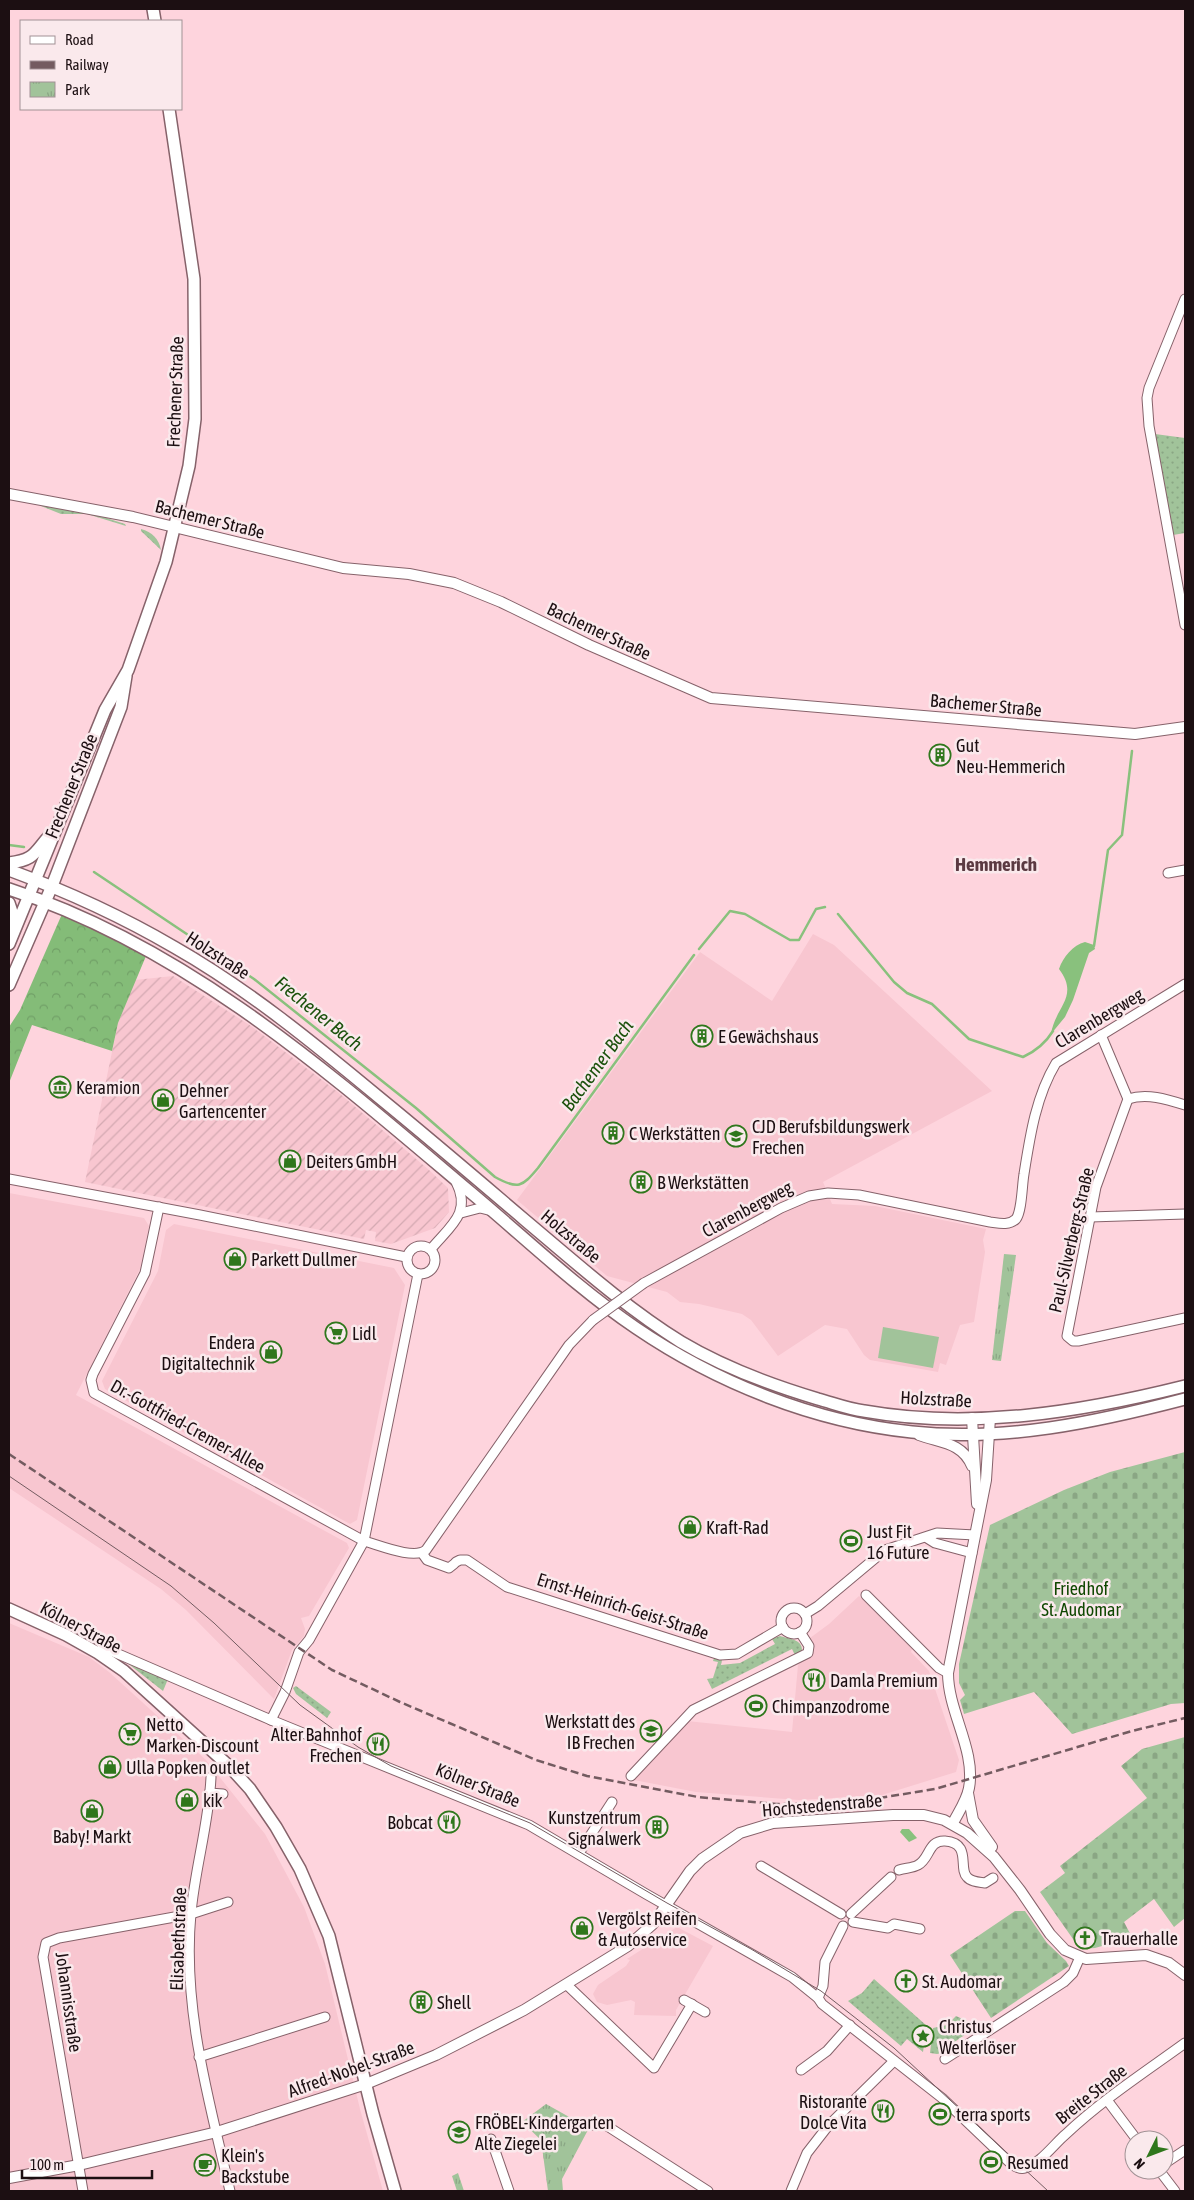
<svg xmlns="http://www.w3.org/2000/svg" width="1194" height="2200" viewBox="0 0 1194 2200" font-family="'Asap Condensed',sans-serif">
	<defs>
		<pattern id="industrial-furrows" width="10" height="10" patternUnits="userSpaceOnUse" patternTransform="scale(1.25)"><rect width="10" height="10" fill="#f8c6d0"/><path d="M-1 1l2-2M0 10L10 0M9 11l2-2" fill="none" stroke="#d4a9b2"/></pattern>
		<pattern id="grass-dots" width="8" height="8" patternUnits="userSpaceOnUse" patternTransform="scale(1.25)"><rect width="8" height="8" fill="#a1c39a"/><path d="M2 2h.1M6 6h.1" fill="none" stroke="#8aa684" stroke-width="1.8" stroke-linecap="round"/></pattern>
		<pattern id="forest-crowns" width="20" height="18" patternUnits="userSpaceOnUse" patternTransform="scale(1.25)"><rect width="20" height="18" fill="#84bc78"/><path d="M2 6a3 3 0 1 1 6 0M12 15a3 3 0 1 1 6 0" fill="none" stroke="#71a067"/></pattern>
		<pattern id="cemetery-stones" width="16" height="16" patternUnits="userSpaceOnUse" patternTransform="scale(1.25)"><rect width="16" height="16" fill="#a1c39a"/><path d="M2 7V4a2 2 0 0 1 4 0v3zM10 15v-3a2 2 0 0 1 4 0v3z" fill="#8aa684"/></pattern>
		<pattern id="park-tufts" width="24" height="20" patternUnits="userSpaceOnUse" patternTransform="scale(1.25)"><rect width="24" height="20" fill="#a1c39a"/><path d="M3 7l-1-3M5 7V3M7 7l1-3M15 17l-1-3M17 17v-4M19 17l1-3" fill="none" stroke="#8aa684"/></pattern>
	</defs>
	<rect width="100%" height="100%" fill="#fed4dd"/>
	<g fill="#f8c6d0">
		<polygon points="813,934 834,945 992,1091 823,1182 832,1204 875,1206 986,1229 983,1240 985,1252 974,1322 960,1325 946,1365 940,1363 938,1372 870,1360 864,1355 847,1329 825,1325 778,1356 751,1320 742,1314 699,1304 680,1302 667,1292 607,1276 517,1200 700,952 772,1001"/>
		<polygon points="9,1193 144,1218 149,1226 140,1269 76,1395 347,1543 349,1548 309,1616 301,1618 305,1629 304,1636 292,1650 274,1699 186,1610 161,1589 9,1488"/>
		<polygon points="174,1224 394,1268 405,1285 357,1520 350,1524 105,1389 102,1381 158,1271 166,1230"/>
		<polygon points="859,1596 912,1649 911,1652 929,1671 959,1760 956,1772 882,1795 799,1800 696,1792 634,1780 687,1721 792,1732 798,1665 810,1638 829,1624"/>
		<polygon points="9,1623 89,1657 109,1672 206,1760 265,1834 304,1907 325,1964 360,2109 383,2191 9,2191"/>
		<polygon points="677,1927 713,1946 676,2010 676,2016 634,2015 635,2002 631,2000 607,2005 597,2002 593,1994 598,1985 626,1966 630,1960 627,1959"/>
	</g>
	<polygon fill="url(#industrial-furrows)" points="173,976 251,1026 339,1093 429,1170 448,1188 449,1212 435,1228 391,1244 375,1241 376,1232 366,1230 364,1239 85,1182 118,1023 135,980"/>
	<g fill="url(#grass-dots)">
		<polygon points="1155,434 1185,438 1185,533 1173,535"/>
		<polygon points="45,503 94,514 125,524 126,526 87,514 61,514 41,506"/>
		<path d="M141,529c11,3 18,10 20,21l-20,-19z"/>
		<path d="M780,1636c9,3 22,3 22,14l-7,5 -3,-6 -80,40 -5,-10 6,-1 5,-16 -5,-1 1,-3 8,2 -1,5 19,-2 35,-19 -3,-5z"/>
		<polygon points="126,1662 168,1679 163,1691"/>
		<polygon points="296,1686 331,1712 327,1718 296,1694 293,1688"/>
		<polygon points="874,1979 927,2026 923,2052 907,2039 901,2046 848,2001 862,1993"/>
		<polygon points="956,2016 978,2026 947,2047 946,2052 937,2054 930,2053 933,2028 947,2025"/>
	</g>
	<polygon fill="url(#forest-crowns)" points="62,914 146,956 118,1023 112,1051 32,1025 9,1083 9,1027 20,1010"/>
	<g fill="url(#cemetery-stones)">
		<polygon points="1185,1452 1185,1703 1171,1704 1072,1734 1034,1692 964,1714 960,1700 965,1695 959,1683 959,1664 990,1525 1064,1490 1110,1472"/>
		<polygon points="1185,1737 1185,1918 1174,1927 1154,1899 1124,1922 1135,1943 1116,1942 1095,1948 1080,1949 1040,1892 1065,1873 1060,1866 1147,1798 1121,1766 1142,1749"/>
		<polygon points="1015,1911 1025,1911 1047,1943 1066,1961 1069,1966 991,2018 950,1955"/>
	</g>
	<g fill="url(#park-tufts)">
		<polygon points="1004,1254 1016,1255 1001,1361 992,1360"/>
		<polygon points="546,2104 589,2128 562,2179 563,2191 548,2191 541,2140 522,2122"/>
		<polygon points="458,2173 464,2191 457,2191 452,2176"/>
	</g>
	<polygon fill="#a1c39a" points="883,1327 939,1337 933,1368 878,1358"/>
	<g fill="#89c17d">
		<path d="M1085,942l9,3 1,4 -6,4 -16,47 -8,17 -14,17c4,-27 29,-37 8,-65 4,-12 14,-24 26,-27z"/>
		<polygon points="902,1829 909,1829 917,1838 909,1842 900,1832"/>
	</g>
	<g fill="none" stroke-linecap="round" stroke-linejoin="round">
		<g stroke="#89c17d" stroke-width="2.5">
			<polyline points="9,845 24,847"/>
			<path d="M94,872l160,107 162,129 79,69c23,13 27,10 43,-9l156,-213"/>
			<path d="M838,914l56,68 13,11 25,11 37,35 54,18c13,-6 22,-13 30,-26"/>
			<polyline points="1092,947 1094,946 1108,850 1122,835 1132,751"/>
			<polyline points="699,949 730,911 745,914 790,940 799,940 816,909 825,907"/>
		</g>
		<g stroke="#86626a" stroke-width="11">
			<g id="minor">
				<polyline points="1185,299 1149,388 1147,398 1149,426 1185,625"/>
				<polyline points="1168,873 1185,870"/>
				<polyline points="1101,1035 1128,1099 1096,1187 1067,1336 1073,1341 1078,1341 1185,1318"/>
				<path d="M1128,1099c19,-6 38,0 57,6"/>
				<polyline points="9,1179 200,1215 406,1257"/>
				<path d="M159,1207l-14,66 -52,101 -2,6 3,13 270,148c15,4 50,19 62,9l143,-205 24,-25"/>
				<polyline points="461,1213 480,1208 492,1211"/>
				<polyline points="1090,1217 1185,1214"/>
				<circle cx="421" cy="1260" r="14"/>
				<path d="M431,1249c19,-23 41,-36 25,-67"/>
				<path d="M644,1283l137,-75 28,-12 19,-3 31,2 131,27c8,1 19,4 26,-3 6,-8 6,-34 8,-45 6,-38 12,-78 32,-111l129,-79"/>
				<polyline points="927,1538 935,1543 972,1553"/>
				<polyline points="422,1553 427,1560 449,1568 454,1564"/>
				<polyline points="456,1562 460,1560 467,1560 507,1587 720,1655 737,1654 783,1627"/>
				<polyline points="866,1595 939,1668 948,1673"/>
				<circle cx="794" cy="1621" r="13"/>
				<polyline points="805,1614 818,1606 885,1550 937,1533 975,1535"/>
				<path d="M102,1647l169,73 258,105 117,69 146,83 26,21 4,6 120,94 66,63c5,4 11,9 17,7 15,-4 30,-25 41,-34 36,-34 79,-62 119,-91"/>
				<polyline points="271,1720 285,1692 299,1652 309,1640 364,1541 418,1274"/>
				<polyline points="631,1776 693,1710 808,1653 809,1646 800,1632"/>
				<path d="M211,1777c-2,46 -16,91 -20,136 -9,95 18,187 39,278"/>
				<polyline points="209,1793 223,1794"/>
				<polyline points="579,1853 612,1802"/>
				<polyline points="761,1866 841,1914"/>
				<path d="M899,1870c6,-2 14,-2 19,-5 12,-6 10,-25 27,-24 27,2 13,27 22,36 4,5 12,5 18,6l8,-5"/>
				<polyline points="851,1914 891,1877"/>
				<polyline points="853,1922 888,1928 894,1924 920,1929"/>
				<polyline points="567,1985 654,2068 692,2004"/>
				<polyline points="818,1998 823,1986 825,1962 843,1926"/>
				<polyline points="684,2000 705,2012"/>
				<polyline points="199,2057 325,2017"/>
				<polyline points="945,2059 1064,1982 1073,1973 1080,1957"/>
				<polyline points="801,2070 827,2051 850,2025"/>
				<polyline points="1107,2100 1137,2140"/>
				<polyline points="592,2125 604,2124 708,2191"/>
				<polyline points="491,2139 509,2191"/>
				<polyline points="1164,2164 1185,2150"/>
				<polyline points="1159,2170 1175,2191"/>
				<polyline points="83,2191 43,1957 46,1943 59,1938 191,1914 228,1902"/>
				<polyline points="791,2191 807,2153 828,2126 894,2061"/>
			</g>
		</g>
		<g stroke="#86626a" stroke-width="12">
			<g id="tertiary">
				<polyline points="9,494 133,517 343,568 409,574 454,583 501,602 589,645 711,698 1135,734 1185,727"/>
				<polyline points="972,1418 977,1504"/>
				<path d="M919,1435c21,8 43,7 53,31"/>
				<polyline points="968,1793 973,1820 992,1847"/>
				<path d="M953,1823c5,-10 14,-23 16,-35 7,-38 -21,-76 -21,-115l38,-193 4,-62"/>
				<polyline points="9,2178 79,2165 217,2132 366,2084 436,2055 524,2010 628,1946 653,1924 690,1871 702,1859 740,1833 773,1823 893,1815 924,1815 944,1820 967,1833 994,1857 1020,1890 1050,1934 1065,1950 1086,1959 1146,1955 1169,1963 1185,1975"/>
			</g>
		</g>
		<g stroke="#86626a" stroke-width="14">
			<g id="secondary">
				<polyline points="153,9 155,21"/>
				<path d="M9,863c27,-3 25,-11 42,-29"/>
				<path d="M9,870c57,21 112,46 165,77 74,42 142,98 207,152 49,40 97,81 145,122 50,42 99,86 155,121 42,25 90,43 137,57 15,4 30,10 46,12 107,19 217,1 321,-25"/>
				<path d="M9,889c178,58 319,183 460,302 54,45 109,98 167,137 81,55 178,94 276,104 92,10 185,-10 273,-33"/>
				<polyline points="9,903 12,912 11,930"/>
				<polyline points="9,944 105,710 128,670 166,562 189,466 195,419 194,279 169,109"/>
				<polyline points="9,985 52,886 121,707 126,676"/>
				<polyline points="9,1609 66,1635 98,1653 124,1671 230,1767 250,1789 276,1827 300,1869 329,1936 373,2114 395,2191"/>
			</g>
		</g>
		<use href="#minor" stroke="#fff" stroke-width="9"/>
		<use href="#tertiary" stroke="#fff" stroke-width="10"/>
		<use href="#secondary" stroke="#fff" stroke-width="11"/>
		<polyline stroke="#735b60" stroke-width="1" points="9,1476 171,1586 214,1623 300,1705 358,1747 391,1766 530,1823 667,1903 751,1949 821,1991 894,2048 1048,2191"/>
		<polyline stroke="#735b60" stroke-width="2.5" stroke-dasharray="8 4" stroke-linecap="butt" points="9,1454 332,1670 400,1702 536,1760 587,1776 698,1797 776,1804 848,1803 935,1789 1132,1731 1185,1718"/>
		<g stroke="#86626a" stroke-width="11" stroke-linecap="butt">
			<polyline id="minor-bridge" points="593,1320 644,1283"/>
		</g>
		<use href="#minor-bridge" stroke="#fff" stroke-width="9"/>
	</g>
	<defs>
		<g id="building-ring" transform="scale(1.125)"><circle r="9.5" fill="#fae9ec" stroke="#2f771c" stroke-width="1.5"/><path d="M-4-6H4V6H1V3H-1V6H-4ZM-2.5-4.3h1.7v1.8h-1.7ZM.8-4.3h1.7v1.8H.8ZM-2.5-1h1.7V.8h-1.7ZM.8-1h1.7V.8H.8Z" fill="#2f771c"/></g>
		<g id="museum-ring" transform="scale(1.125)"><circle r="9.5" fill="#fae9ec" stroke="#2f771c" stroke-width="1.5"/><path d="M0-6L6-3V-2H-6V-3ZM-5-1h2V3h-2ZM-1-1h2V3h-2ZM3-1h2V3H3ZM-6 4H6V6H-6Z" fill="#2f771c"/></g>
		<g id="shop-ring" transform="scale(1.125)"><circle r="9.5" fill="#fae9ec" stroke="#2f771c" stroke-width="1.5"/><path d="M-5-2.5h2.3a2.7 3.5 0 0 1 5.4 0H5L5.5 6h-11ZM-1.5-2.5h3a1.5 2.3 0 0 0-3 0Z" fill="#2f771c"/></g>
		<g id="school-ring" transform="scale(1.125)"><circle r="9.5" fill="#fae9ec" stroke="#2f771c" stroke-width="1.5"/><path d="M0-5L7-2L0 1L-7-2ZM-4 1L0 2.5L4 1V4Q0 6-4 4Z" fill="#2f771c"/></g>
		<g id="supermarket-ring" transform="scale(1.125)"><circle r="9.5" fill="#fae9ec" stroke="#2f771c" stroke-width="1.5"/><path d="M-6-5.5h2.5l.6 2H6L4.5 2H-2.5L-4.4-4H-6ZM-1.5 3.2a1.3 1.3 0 1 0 .1 0ZM3 3.2a1.3 1.3 0 1 0 .1 0Z" fill="#2f771c"/></g>
		<g id="stadium-ring" transform="scale(1.125)"><circle r="9.5" fill="#fae9ec" stroke="#2f771c" stroke-width="1.5"/><path d="M0-5a6.5 5 0 1 0 0 10a6.5 5 0 1 0 0-10ZM-3.5-1.8h7v3.6h-7Z" fill="#2f771c"/></g>
		<g id="restaurant-ring" transform="scale(1.125)"><circle r="9.5" fill="#fae9ec" stroke="#2f771c" stroke-width="1.5"/><path d="M-5-6h1v4h1v-4h1v4h1v-4h1v5L-1.5 .5V6h-2V.5L-5-1ZM5-6V6H3V1.5H1.5Q1.5-4 5-6Z" fill="#2f771c"/></g>
		<g id="church-ring" transform="scale(1.125)"><circle r="9.5" fill="#fae9ec" stroke="#2f771c" stroke-width="1.5"/><path d="M-1.2-6h2.4v3.5h3.3v2.4h-3.3V6h-2.4V-.1h-3.3v-2.4h3.3Z" fill="#2f771c"/></g>
		<g id="sight-ring" transform="scale(1.125)"><circle r="9.5" fill="#fae9ec" stroke="#2f771c" stroke-width="1.5"/><path d="M0-6L1.8-2.2L6-1.7L2.9 1.2L3.7 5.4L0 3.3L-3.7 5.4L-2.9 1.2L-6-1.7L-1.8-2.2Z" fill="#2f771c"/></g>
		<g id="cafe-ring" transform="scale(1.125)"><circle r="9.5" fill="#fae9ec" stroke="#2f771c" stroke-width="1.5"/><path d="M-5.5-4.5H6V0H3Q3 3.5 0 3.5H-2.5Q-5.5 3.5-5.5 0ZM3-3.2v2h1.7v-2ZM-6 4.5H4V6H-6Z" fill="#2f771c"/></g>
	</defs>
	<g fill-rule="evenodd">
		<use href="#building-ring" x="940" y="755"/>
		<use href="#building-ring" x="702" y="1036"/>
		<use href="#museum-ring" x="60" y="1087"/>
		<use href="#shop-ring" x="163" y="1100"/>
		<use href="#building-ring" x="613" y="1133"/>
		<use href="#school-ring" x="736" y="1136"/>
		<use href="#shop-ring" x="290" y="1161"/>
		<use href="#building-ring" x="641" y="1182"/>
		<use href="#shop-ring" x="235" y="1259"/>
		<use href="#supermarket-ring" x="336" y="1333"/>
		<use href="#shop-ring" x="271" y="1352"/>
		<use href="#shop-ring" x="690" y="1527"/>
		<use href="#stadium-ring" x="851" y="1541"/>
		<use href="#restaurant-ring" x="814" y="1680"/>
		<use href="#stadium-ring" x="756" y="1706"/>
		<use href="#school-ring" x="651" y="1731"/>
		<use href="#supermarket-ring" x="130" y="1734"/>
		<use href="#restaurant-ring" x="378" y="1744"/>
		<use href="#shop-ring" x="110" y="1767"/>
		<use href="#shop-ring" x="187" y="1800"/>
		<use href="#shop-ring" x="92" y="1811"/>
		<use href="#restaurant-ring" x="449" y="1822"/>
		<use href="#building-ring" x="657" y="1827"/>
		<use href="#shop-ring" x="582" y="1928"/>
		<use href="#church-ring" x="1085" y="1938"/>
		<use href="#church-ring" x="906" y="1981"/>
		<use href="#building-ring" x="421" y="2002"/>
		<use href="#sight-ring" x="923" y="2036"/>
		<use href="#restaurant-ring" x="883" y="2111"/>
		<use href="#stadium-ring" x="940" y="2114"/>
		<use href="#school-ring" x="459" y="2132"/>
		<use href="#stadium-ring" x="991" y="2162"/>
		<use href="#cafe-ring" x="205" y="2165"/>
	</g>
	<g text-anchor="middle" dominant-baseline="central" stroke-width="5" stroke-linejoin="round" paint-order="stroke">
		<g font-size="18" fill="#1c0f12" stroke="#fae9ec">
			<text transform="translate(175 392) rotate(-88)">Frechener Straße</text>
			<text transform="translate(210 519) rotate(14)">Bachemer Straße</text>
			<text transform="translate(599 631) rotate(25)">Bachemer Straße</text>
			<text transform="translate(986 705) rotate(5)">Bachemer Straße</text>
			<text transform="translate(71 786) rotate(-68)">Frechener Straße</text>
			<text transform="translate(218 955) rotate(33)">Holzstraße</text>
			<text transform="translate(1099 1018) rotate(-31)">Clarenbergweg</text>
			<text transform="translate(747 1209) rotate(-28)">Clarenbergweg</text>
			<text transform="translate(571 1236) rotate(40)">Holzstraße</text>
			<text transform="translate(1071 1240) rotate(-77)">Paul-Silverberg-Straße</text>
			<text transform="translate(936 1399) rotate(3)">Holzstraße</text>
			<text transform="translate(188 1426) rotate(29)">Dr.-Gottfried-Cremer-Allee</text>
			<text transform="translate(623 1606) rotate(18)">Ernst-Heinrich-Geist-Straße</text>
			<text transform="translate(81 1627) rotate(28)">Kölner Straße</text>
			<text transform="translate(478 1785) rotate(22)">Kölner Straße</text>
			<text transform="translate(822 1805) rotate(-5)">Hochstedenstraße</text>
			<text transform="translate(178 1939) rotate(-88)">Elisabethstraße</text>
			<text transform="translate(69 2002) rotate(82)">Johannisstraße</text>
			<text transform="translate(351 2069) rotate(-20)">Alfred-Nobel-Straße</text>
			<text transform="translate(1091 2094) rotate(-38)">Breite Straße</text>
		</g>
		<g font-size="18" fill="#1c0f12" stroke="#fae9ec" text-anchor="start">
			<text x="956" y="745">Gut<tspan x="956" dy="21">Neu-Hemmerich</tspan></text>
			<text x="718" y="1036">E Gewächshaus</text>
			<text x="76" y="1087">Keramion</text>
			<text x="179" y="1090">Dehner<tspan x="179" dy="21">Gartencenter</tspan></text>
			<text x="752" y="1126">CJD Berufsbildungswerk<tspan x="752" dy="21">Frechen</tspan></text>
			<text x="629" y="1133">C Werkstätten</text>
			<text x="306" y="1161">Deiters GmbH</text>
			<text x="657" y="1182">B Werkstätten</text>
			<text x="251" y="1259">Parkett Dullmer</text>
			<text x="352" y="1333">Lidl</text>
			<text x="255" y="1342" text-anchor="end">Endera<tspan x="255" dy="21">Digitaltechnik</tspan></text>
			<text x="706" y="1527">Kraft-Rad</text>
			<text x="867" y="1531">Just Fit<tspan x="867" dy="21">16 Future</tspan></text>
			<text x="830" y="1680">Damla Premium</text>
			<text x="772" y="1706">Chimpanzodrome</text>
			<text x="635" y="1721" text-anchor="end">Werkstatt des<tspan x="635" dy="21">IB Frechen</tspan></text>
			<text x="146" y="1724">Netto<tspan x="146" dy="21">Marken-Discount</tspan></text>
			<text x="362" y="1734" text-anchor="end">Alter Bahnhof<tspan x="362" dy="21">Frechen</tspan></text>
			<text x="126" y="1767">Ulla Popken outlet</text>
			<text x="203" y="1800">kik</text>
			<text x="641" y="1817" text-anchor="end">Kunstzentrum<tspan x="641" dy="21">Signalwerk</tspan></text>
			<text x="433" y="1822" text-anchor="end">Bobcat</text>
			<text x="92" y="1836" text-anchor="middle">Baby! Markt</text>
			<text x="598" y="1918">Vergölst Reifen<tspan x="598" dy="21">&amp; Autoservice</tspan></text>
			<text x="1101" y="1938">Trauerhalle</text>
			<text x="922" y="1981">St. Audomar</text>
			<text x="437" y="2002">Shell</text>
			<text x="939" y="2026">Christus<tspan x="939" dy="21">Welterlöser</tspan></text>
			<text x="867" y="2101" text-anchor="end">Ristorante<tspan x="867" dy="21">Dolce Vita</tspan></text>
			<text x="956" y="2114">terra sports</text>
			<text x="475" y="2122">FRÖBEL-Kindergarten<tspan x="475" dy="21">Alte Ziegelei</tspan></text>
			<text x="221" y="2155">Klein's<tspan x="221" dy="21">Backstube</tspan></text>
			<text x="1007" y="2162">Resumed</text>
		</g>
		<g font-size="18" fill="#0f4700" stroke="#fae9ec">
			<text x="1081" y="1588">Friedhof<tspan x="1081" dy="21">St. Audomar</tspan></text>
		</g>
		<g font-size="19" font-weight="bold" fill="#5b3a42" stroke="#fae9ec">
			<text x="996" y="864">Hemmerich</text>
		</g>
		<g font-size="19" font-style="italic" fill="#1c520d" stroke="#fae9ec">
			<text transform="translate(319 1013) rotate(39)">Frechener Bach</text>
			<text transform="translate(597 1065) rotate(-54)">Bachemer Bach</text>
		</g>
	</g>
	<rect width="1194" height="2200" fill="none" stroke="#1c0f12" stroke-width="20"/>
	<rect x="20" y="20" width="162" height="90" fill="#fae9ec" stroke="#a19295"/>
	<rect x="30" y="36" width="25" height="8" fill="#ffffff" stroke="#a19295"/>
	<text x="65" y="45" font-size="15" fill="#1c0f12">Road</text>
	<rect x="30" y="61" width="25" height="8" fill="#735b60" stroke="#a19295"/>
	<text x="65" y="70" font-size="15" fill="#1c0f12">Railway</text>
	<rect x="30" y="82" width="25" height="15" fill="url(#park-tufts)" stroke="#a19295"/>
	<text x="65" y="95" font-size="15" fill="#1c0f12">Park</text>
	<g transform="translate(1149 2155) rotate(228)"><circle r="24" fill="#fae9ec" stroke="#a19295"/>
	<path d="M0-4L9 19L0 12L-9 19Z" fill="#2f771c"/>
	<text y="-8" font-size="14" font-weight="bold" text-anchor="middle" fill="#1c0f12">N</text>
	</g>
	<path d="M22 2170v8h130v-8" fill="none" stroke="#1c0f12" stroke-width="2.5"/>
	<text x="30" y="2170" font-size="15" fill="#1c0f12" stroke="#fae9ec" stroke-width="4" paint-order="stroke">100 m</text>
</svg>
